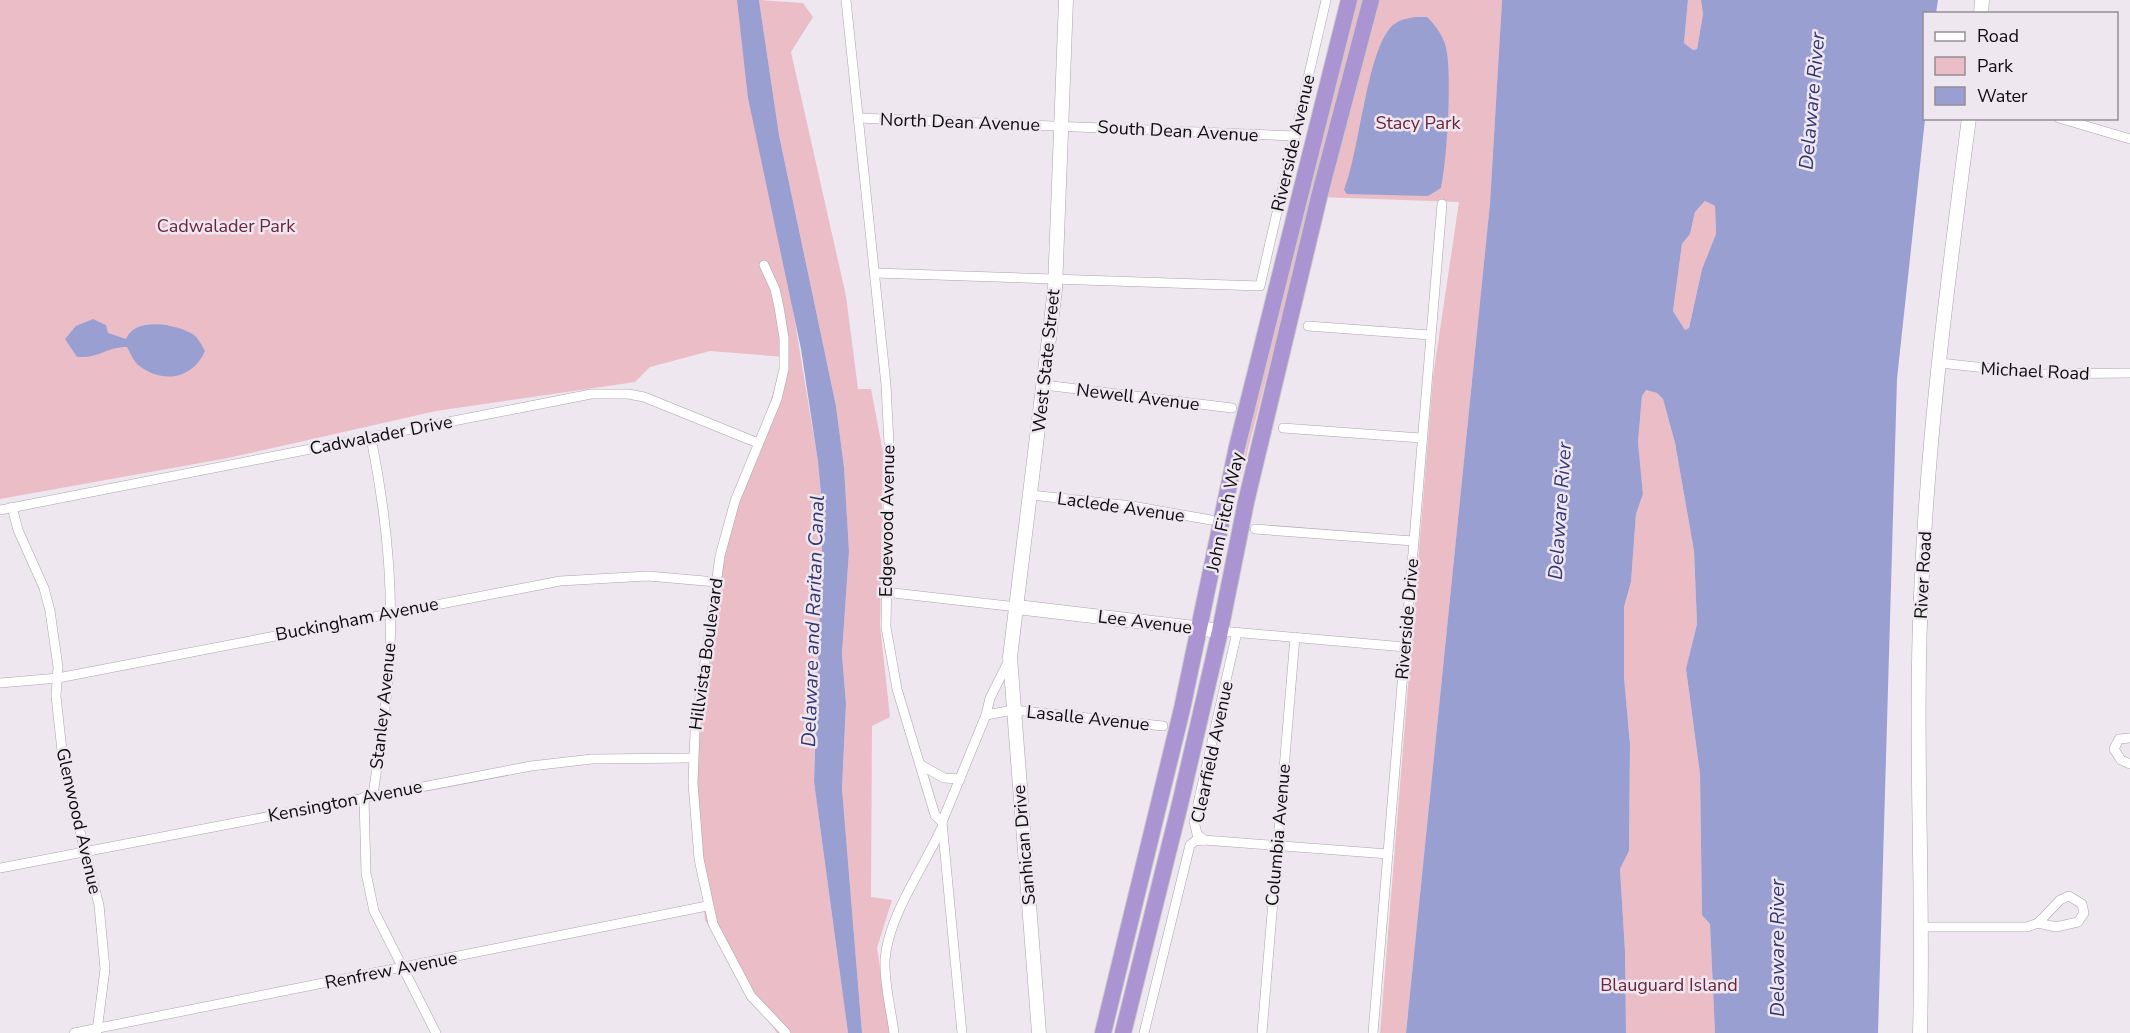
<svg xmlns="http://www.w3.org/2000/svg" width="2130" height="1033" viewBox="0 0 2130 1033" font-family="'Nunito Sans',sans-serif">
	<rect width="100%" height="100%" fill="#eee7ef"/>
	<g fill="#ebbdc7">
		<polygon points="0,0 742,0 818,462 823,516 814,782 848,1033 777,1033 705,920 689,767 718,561 785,357 710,351 650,367 635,382 436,411 228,458 0,499"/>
		<polygon points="759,0 803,3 813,17 791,52 846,296 858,389 871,389 883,452 880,625 890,717 872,726 871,897 892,900 877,948 890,1033 862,1033 842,788 846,704 842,654 849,551 844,467 836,406 779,135"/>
		<polygon points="1356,0 1363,0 1241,477 1252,415"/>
		<polygon points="1371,0 1502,0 1490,203 1406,1033 1380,1033 1433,377 1459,202 1319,197"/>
		<polygon points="1688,0 1701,0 1703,14 1697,49 1693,50 1684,43"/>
		<polygon points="1705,201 1715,206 1716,234 1702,269 1689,328 1685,330 1673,311 1682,244 1690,234 1695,212"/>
		<polygon points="1646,390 1657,393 1663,399 1675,443 1694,551 1697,624 1686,670 1700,774 1702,914 1710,924 1715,1033 1626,1033 1625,951 1620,869 1629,851 1630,744 1624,677 1624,607 1631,582 1636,514 1643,494 1638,442 1642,396"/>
	</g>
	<g fill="#999fd1" fill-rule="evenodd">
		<polygon points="737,0 759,0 779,135 836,406 844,467 849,551 842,654 846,704 842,788 862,1033 848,1033 814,782 823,516 818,462 801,349 748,98"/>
		<path d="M1502,0h186l-4,43 9,7 4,-1 6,-35 -2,-14h237l-2,13 -12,1 1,105 -28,260 -19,654h-163l-5,-109 -8,-9 -2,-141 -14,-105 11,-45 -3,-73 -19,-108 -12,-44 -6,-6 -11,-3 -4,6 -4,46 5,52 -7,20 -5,68 -7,25v70l6,67 -1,107 -9,18 5,82 1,82h-220l84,-830zM1705,201l10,5 1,28 -14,35 -13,59 -4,2 -12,-19 9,-67 8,-10 5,-22z"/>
		<path d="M1415,17h12c8,8 14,16 18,27 8,24 2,118 -4,144l-13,8 -81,-2 -3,-4c16,-40 22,-133 46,-162 7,-8 15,-9 25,-11z"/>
		<path d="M93,319l13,6 2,8 18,6c9,-23 52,-15 68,-4 5,4 8,11 11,16 -12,28 -43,34 -68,13 -4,-4 -7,-12 -10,-17 -21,0 -26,11 -50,10l-12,-18 11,-13z"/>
	</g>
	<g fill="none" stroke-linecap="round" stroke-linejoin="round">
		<g stroke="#aaa3ab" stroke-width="10">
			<g id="street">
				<polyline points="846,0 886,385 889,444 886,627 897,689 935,815 942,822 962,1033"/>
				<polyline points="859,118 1295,136"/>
				<polyline points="2059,118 2130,139"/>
				<polyline points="764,265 775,289 779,307 784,338 784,369 777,399 735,501 720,556 695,732 693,783 699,859 713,924 751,996 786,1033"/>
				<polyline points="875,273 1260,286 1326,0"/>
				<polyline points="1308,326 1430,335"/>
				<polyline points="1940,363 2041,374 2130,373"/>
				<polyline points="1044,385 1232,408"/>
				<polyline points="1283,428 1421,438"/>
				<path d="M371,438c14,69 22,140 19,211 -2,49 -10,97 -17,146"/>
				<polyline points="1031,495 1132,506 1211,520"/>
				<polyline points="12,507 18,530 44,588 50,611 58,667 56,696 64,769 99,905 105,969 97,1031"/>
				<polyline points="0,510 591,394 628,394 644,397 758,443"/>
				<polyline points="1255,529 1413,541"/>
				<polyline points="885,592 1017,607"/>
				<polyline points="1220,631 1405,647"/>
				<polyline points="0,683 58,678 560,581 648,576 716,582"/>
				<polyline points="986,715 1013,710 1163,726"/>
				<polyline points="2130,738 2119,739 2114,749 2121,760 2130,764"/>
				<polyline points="921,765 944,778 960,779"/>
				<polyline points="364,797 366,873 374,911 436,1033"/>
				<polyline points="942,822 986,715 990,698 1009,660"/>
				<polyline points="1204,840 1197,834 1194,821 1237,632"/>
				<polyline points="0,868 531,766 592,759 693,758"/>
				<polygon points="2069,896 2082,904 2084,913 2078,922 2056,927 2038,923 2060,900"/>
				<polyline points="1921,927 2027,927 2038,923"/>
				<polyline points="74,1033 707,906"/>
				<path d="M894,1033c-3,-24 -10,-49 -9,-73 3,-44 38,-91 56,-131"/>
				<polyline points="1144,1033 1190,845 1195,841 1204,840 1388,854"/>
				<polyline points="1262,1033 1295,637"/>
				<polyline points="1373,1033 1442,204"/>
			</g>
		</g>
		<g stroke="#aaa3ab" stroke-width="15">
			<g id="secondary">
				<polyline points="1981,14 1982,0"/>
				<polyline points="1017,607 1220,631"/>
				<polyline points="1039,1033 1010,657 1055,289 1066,0"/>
				<path d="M1920,1033c4,-137 -5,-273 0,-410 5,-169 27,-337 49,-505"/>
			</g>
		</g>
		<g stroke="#cac9ca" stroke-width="18">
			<g id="highway">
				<polyline points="1103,1033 1182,709 1237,447 1349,0"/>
				<polyline points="1123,1033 1180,804 1220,631 1246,502 1319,197 1371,0"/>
			</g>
		</g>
		<use href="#street" stroke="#fff" stroke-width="9"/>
		<use href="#secondary" stroke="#fff" stroke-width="14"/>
		<use href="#highway" stroke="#aa94d1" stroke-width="16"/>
	</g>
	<g text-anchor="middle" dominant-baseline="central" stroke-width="5" stroke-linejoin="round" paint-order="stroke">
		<g font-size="18" fill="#0d0b0e" stroke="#eee7ef">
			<text transform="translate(960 122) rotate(2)">North Dean Avenue</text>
			<text transform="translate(1178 131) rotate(3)">South Dean Avenue</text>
			<text transform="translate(1293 143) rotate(-77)">Riverside Avenue</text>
			<text transform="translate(1046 361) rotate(-84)">West State Street</text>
			<text transform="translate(2035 371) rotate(3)">Michael Road</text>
			<text transform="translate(1138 397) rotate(7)">Newell Avenue</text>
			<text transform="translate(381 435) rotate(-11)">Cadwalader Drive</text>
			<text transform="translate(1121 507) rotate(8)">Laclede Avenue</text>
			<text transform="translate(1225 512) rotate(-78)">John Fitch Way</text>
			<text transform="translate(887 521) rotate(-89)">Edgewood Avenue</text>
			<text transform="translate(1923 575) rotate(-87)">River Road</text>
			<text transform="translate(357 619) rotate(-11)">Buckingham Avenue</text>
			<text transform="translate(1407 619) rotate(-85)">Riverside Drive</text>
			<text transform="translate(1145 622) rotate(7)">Lee Avenue</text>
			<text transform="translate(706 654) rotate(-82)">Hillvista Boulevard</text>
			<text transform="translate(383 706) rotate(-84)">Stanley Avenue</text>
			<text transform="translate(1088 718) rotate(6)">Lasalle Avenue</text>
			<text transform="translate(1212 752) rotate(-78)">Clearfield Avenue</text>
			<text transform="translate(345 801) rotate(-11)">Kensington Avenue</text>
			<text transform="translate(79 821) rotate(77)">Glenwood Avenue</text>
			<text transform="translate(1278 835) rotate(-85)">Columbia Avenue</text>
			<text transform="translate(1024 845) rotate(-95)">Sanhican Drive</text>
			<text transform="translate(391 970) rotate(-11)">Renfrew Avenue</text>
		</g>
		<g font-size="18" fill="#6b243b" stroke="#eee7ef">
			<text x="1418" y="123">Stacy Park</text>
			<text x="226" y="226">Cadwalader Park</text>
			<text x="1669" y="985">Blauguard Island</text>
		</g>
		<g font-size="20" font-style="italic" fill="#343573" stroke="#eee7ef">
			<text transform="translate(1812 101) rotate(-85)">Delaware River</text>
			<text transform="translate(1560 511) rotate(-86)">Delaware River</text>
			<text transform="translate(813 621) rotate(-88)">Delaware and Raritan Canal</text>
			<text transform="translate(1777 948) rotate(-90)">Delaware River</text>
		</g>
	</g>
	<rect x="1923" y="12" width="195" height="108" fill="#eee7ef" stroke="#948f95" stroke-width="1.5"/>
	<rect x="1935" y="32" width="30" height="9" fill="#ffffff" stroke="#948f95" stroke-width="1.5"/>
	<text x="1977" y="42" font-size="18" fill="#0d0b0e">Road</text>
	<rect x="1935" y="57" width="30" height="18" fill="#ebbdc7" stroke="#948f95" stroke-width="1.5"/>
	<text x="1977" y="72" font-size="18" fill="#0d0b0e">Park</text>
	<rect x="1935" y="87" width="30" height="18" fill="#999fd1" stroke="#948f95" stroke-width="1.5"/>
	<text x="1977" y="102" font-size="18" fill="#0d0b0e">Water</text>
</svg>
